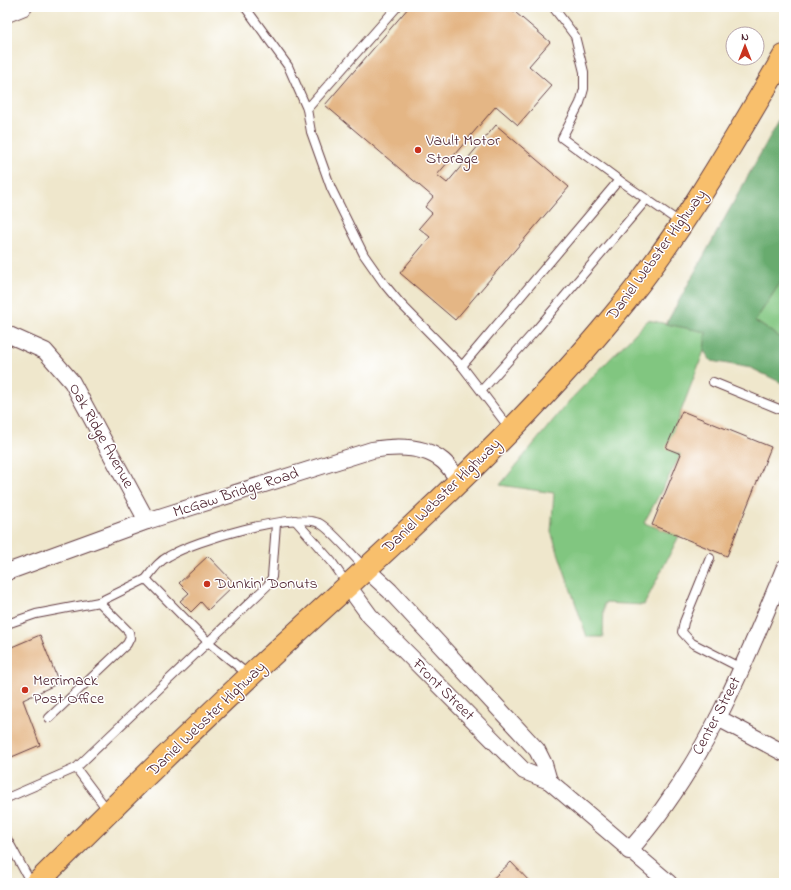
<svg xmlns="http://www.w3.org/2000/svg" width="791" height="890" viewBox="0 0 791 890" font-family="'Indie Flower',sans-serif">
	<rect width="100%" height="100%" fill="#fff"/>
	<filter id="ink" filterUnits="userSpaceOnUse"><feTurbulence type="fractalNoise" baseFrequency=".025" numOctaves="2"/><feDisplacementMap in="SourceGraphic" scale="8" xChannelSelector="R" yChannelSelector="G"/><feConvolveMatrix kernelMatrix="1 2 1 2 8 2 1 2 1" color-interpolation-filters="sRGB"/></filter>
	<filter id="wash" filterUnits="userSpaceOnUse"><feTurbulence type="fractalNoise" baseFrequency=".012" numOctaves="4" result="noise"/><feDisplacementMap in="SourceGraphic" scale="16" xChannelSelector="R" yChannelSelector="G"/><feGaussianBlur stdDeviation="0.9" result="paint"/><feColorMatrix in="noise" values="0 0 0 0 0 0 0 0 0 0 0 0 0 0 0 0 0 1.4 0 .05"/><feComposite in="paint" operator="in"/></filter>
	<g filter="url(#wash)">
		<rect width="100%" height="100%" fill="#efe7cc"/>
		<g fill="#81c680" stroke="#667256">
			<polygon points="784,277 784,340 755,321"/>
			<polygon points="648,320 707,332 704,351 667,448 681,454 644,523 679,536 644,605 604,603 603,637 587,637 551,532 554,493 500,485 569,401"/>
		</g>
		<polygon fill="#68ab6e" stroke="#59654c" points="784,111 784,277 755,321 784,340 784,384 751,368 711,361 704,351 706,332 666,324"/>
		<g id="blocks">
			<g fill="#e4b685">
				<polygon points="409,7 509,7 550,42 529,66 552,86 518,125 496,106 437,175 447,183 496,125 569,187 455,320 400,273 430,237 419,228 432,213 425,207 433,197 325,105"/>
				<polygon points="682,411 771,447 727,556 652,525 681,454 666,448"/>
				<polygon points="208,556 235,584 208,610 201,602 191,612 180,601 189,593 179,583"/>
				<polygon points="40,635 59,683 23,700 40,745 7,759 7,649"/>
				<polygon points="511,862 531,883 488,883"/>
			</g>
		</g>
	</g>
	<g filter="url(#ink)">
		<use href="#blocks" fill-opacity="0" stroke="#633d43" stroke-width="1"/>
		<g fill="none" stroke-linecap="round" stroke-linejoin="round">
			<g stroke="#633d43" stroke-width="10">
				<g id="service">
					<polyline points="245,7 288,66 307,109 311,132 331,188 364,255 385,285 400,303 462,366"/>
					<polyline points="553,7 575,36 584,72 584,89 580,103 562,138 619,180"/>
					<polyline points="307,109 397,7"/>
					<polyline points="713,382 784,411"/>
					<polyline points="482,390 536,330 647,199"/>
					<polyline points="510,429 462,366 619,180 681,223"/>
					<polyline points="295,520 332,562 348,585"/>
					<polyline points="710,558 684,622 682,632 692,643 741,668"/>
					<path d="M146,579c7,-9 13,-18 23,-23 27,-16 122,-44 150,-33 11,5 36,35 46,45"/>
					<polyline points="7,624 36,614 99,602 146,579 208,642 250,676"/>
					<polyline points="49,718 127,644 130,638 129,632 99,602"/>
					<polyline points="76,768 268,585 272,577 276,524"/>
					<polyline points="7,798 76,768 109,812"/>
					<polyline points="7,839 31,883"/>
				</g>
			</g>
			<g stroke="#633d43" stroke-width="18">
				<g id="minor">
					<polyline points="7,14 24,7"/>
					<polyline points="7,334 45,351 72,382 147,521"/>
					<polyline points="366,569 390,591 537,750 544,764 549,781"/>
					<path d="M7,572l140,-51 225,-71c23,-4 52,-5 71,11 6,5 11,13 16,20"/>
					<polyline points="348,586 370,616 524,771 549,781 669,883"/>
					<polyline points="718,718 784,753"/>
					<path d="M629,851c72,-80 115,-184 155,-282"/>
				</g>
			</g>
			<g stroke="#633d43" stroke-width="24">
				<path id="primary" d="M37,883c80,-79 160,-159 243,-235 114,-105 232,-209 331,-329 68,-81 120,-173 173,-263"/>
			</g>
			<use href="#service" stroke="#fff" stroke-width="8"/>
			<use href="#minor" stroke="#fff" stroke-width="16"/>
			<use href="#primary" stroke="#f8bf6c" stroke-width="22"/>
		</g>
	</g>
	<g fill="#c8321e" stroke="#fff" stroke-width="1.5">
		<circle cx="418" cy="150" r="4"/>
		<circle cx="207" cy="584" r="4"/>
		<circle cx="25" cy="690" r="4"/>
	</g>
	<g text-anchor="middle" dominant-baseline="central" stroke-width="3" stroke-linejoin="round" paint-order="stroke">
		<g font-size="16" fill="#4a1f2b" stroke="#fff" text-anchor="start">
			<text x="426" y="141">Vault Motor<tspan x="426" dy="18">Storage</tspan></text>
			<text x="215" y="584">Dunkin' Donuts</text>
			<text x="33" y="681">Merrimack<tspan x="33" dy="18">Post Office</tspan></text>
		</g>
		<g font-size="16" fill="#4a1f2b" stroke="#fff">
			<text transform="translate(657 255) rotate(-54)">Daniel Webster Highway</text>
			<text transform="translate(101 436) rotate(61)">Oak Ridge Avenue</text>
			<text transform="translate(236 493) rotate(-18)">McGaw Bridge Road</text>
			<text transform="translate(442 496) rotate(-44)">Daniel Webster Highway</text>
			<text transform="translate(443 690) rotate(45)">Front Street</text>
			<text transform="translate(717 716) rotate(-62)">Center Street</text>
			<text transform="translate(207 719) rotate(-44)">Daniel Webster Highway</text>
		</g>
	</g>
	<rect width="791" height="890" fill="none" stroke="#fff" stroke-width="24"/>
	<g transform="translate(745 46)"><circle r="19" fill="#ffffff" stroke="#b7a5aa"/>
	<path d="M0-3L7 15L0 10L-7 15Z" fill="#c8321e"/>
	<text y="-6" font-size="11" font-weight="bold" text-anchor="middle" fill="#4a1f2b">N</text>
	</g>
</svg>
